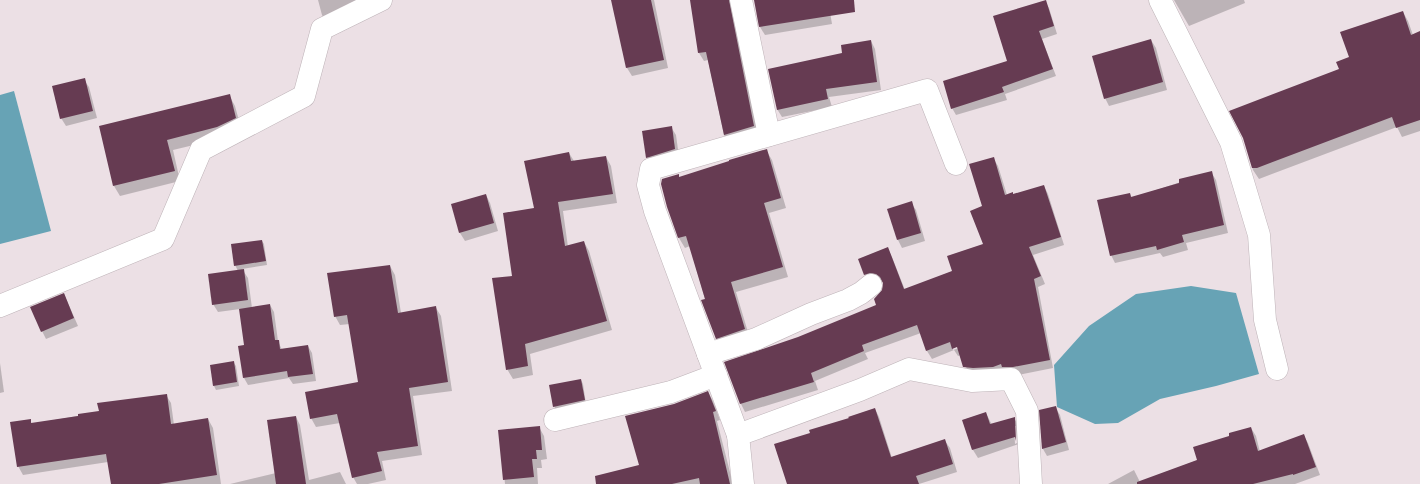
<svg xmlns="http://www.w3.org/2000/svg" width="1420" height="484" viewBox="0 0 1420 484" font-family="'Archivo Narrow',sans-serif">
	<rect width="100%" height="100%" fill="#ece0e5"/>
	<g fill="#67a3b5">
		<polygon points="14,91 51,231 0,244 0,95"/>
		<polygon points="1191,286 1236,293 1259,374 1216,386 1160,399 1118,423 1095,424 1057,407 1054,365 1089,326 1136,294"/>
	</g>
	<g fill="#0003" fill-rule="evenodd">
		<polygon points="318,0 360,0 326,22 322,15"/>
		<polygon points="612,0 654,0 668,68 632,76 627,68"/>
		<polygon points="691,0 735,0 758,134 729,143 724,135 708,60 704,61 699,53"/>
		<polygon points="755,0 828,0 832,24 765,35 760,27"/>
		<polygon points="1174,0 1244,0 1245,3 1189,26"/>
		<polygon points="1045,1 1049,8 1057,34 1042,39 1056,76 1005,94 1007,100 956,115 952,108 1008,62"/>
		<polygon points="1403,12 1408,21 1413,35 1420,32 1420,131 1402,137 1397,127 1259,179 1253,170 1244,138 1340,70 1350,57"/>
		<polygon points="1151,40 1156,48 1167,90 1109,106 1105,98"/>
		<polygon points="871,41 875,49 881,90 829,97 832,107 782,117 777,109 843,54"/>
		<polygon points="84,80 89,87 97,118 66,126 61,118"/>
		<polygon points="229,95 235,106 241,128 223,138 173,150 180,181 120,196 114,186 100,127"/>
		<polygon points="671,127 676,135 679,157 651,165 647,158"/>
		<polygon points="766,150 772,160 786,208 769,213 788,277 736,292 750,339 722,348 716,338 690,246 685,248 679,238 678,175 680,178"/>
		<polygon points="569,153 574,161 606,157 611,166 617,203 563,211 568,247 584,242 589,251 612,330 530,354 533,375 513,379 507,369 513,276 535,209"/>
		<path d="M993,158l5,8 9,29h6l31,-9 4,8 16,51 -31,10 12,29 -7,3 15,81 -35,7 -49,-1 -8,-19 -3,1 -4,-6 -22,9 -5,-8 -6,-18 -56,20 3,6 -53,22 3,9 -73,22 -4,-8 -15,-41 73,-25 78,-32 6,-16 1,-7 -3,-2 -7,-1 -4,2 -5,-8 23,-25 4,8 13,33 48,-19 31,-26v-38zM961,345l1,2 -9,3v-2z"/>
		<polygon points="1211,172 1216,180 1228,233 1186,243 1188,250 1163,257 1160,253 1115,263 1111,255 1130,194 1132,198"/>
		<polygon points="486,195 490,203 498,231 465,241 460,233 453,204"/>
		<polygon points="911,203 916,210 925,241 902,248 898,240 888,210"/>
		<polygon points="262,241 264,244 267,265 242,269 248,278 252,308 270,305 274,312 278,341 282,350 308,346 312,353 316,381 293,384 289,378 248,385 244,378 245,346 240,309 218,312 213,304 238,271 235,265"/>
		<polygon points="390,266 395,275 401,313 436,308 441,316 452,391 413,396 422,455 382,461 386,480 368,484 357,484 353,477 340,423 316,427 311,418 359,383 350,324 340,325 335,316"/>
		<polygon points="64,294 78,326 46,339 42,331"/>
		<polygon points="233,362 236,366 239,386 216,390 214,386 211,366"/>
		<polygon points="0,363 4,392 0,393"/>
		<polygon points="581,380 583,384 586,404 556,410 554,406"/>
		<polygon points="708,392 713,401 720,420 717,421 733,484 600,484 641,466 674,405"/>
		<polygon points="166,395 171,403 174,425 208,419 213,428 221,484 112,484 108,462 23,475 18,466 30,420 32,424 100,412"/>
		<polygon points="1055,407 1060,415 1069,450 1047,456 1043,449"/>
		<polygon points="875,409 879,417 892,458 945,441 950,448 957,472 919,484 788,484 811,433"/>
		<path d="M986,413l6,12 22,-7 5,8v18l-41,14 -5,-8 -10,-30zM1014,426h2l1,17 -2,1z"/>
		<polygon points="296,417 300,425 309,480 340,472 346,484 230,484 276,473"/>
		<polygon points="539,427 544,436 547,459 541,460 542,468 537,468 538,484 505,484 500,431"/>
		<polygon points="1251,428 1256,436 1260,452 1304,436 1308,443 1320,475 1295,484 1108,484 1134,470 1140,482 1198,460 1231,437"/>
	</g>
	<g fill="#663b52">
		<polygon points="611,0 651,0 664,60 626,68"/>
		<polygon points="690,0 729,0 754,126 724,135 706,52 698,53"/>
		<polygon points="754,0 854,0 855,12 759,27"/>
		<polygon points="1046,0 1054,26 1039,31 1053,69 1002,87 1004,92 951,109 943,81 1007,61 993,16"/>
		<polygon points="1403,11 1411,35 1420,31 1420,120 1396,128 1392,117 1257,168 1252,168 1243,138 1229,111 1339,69 1336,62 1349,57 1340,32"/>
		<polygon points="1151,39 1163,82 1104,99 1092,56"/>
		<polygon points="871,40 877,82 826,89 828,99 777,110 768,69 842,53 841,45"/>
		<polygon points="85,78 93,111 60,119 52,86"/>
		<polygon points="230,94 236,118 217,127 167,140 175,171 113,186 99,126"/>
		<polygon points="672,126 675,149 646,158 642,131"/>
		<polygon points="767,149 781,198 764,203 783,267 731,282 745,329 716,339 701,300 705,299 686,236 678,238 667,207 661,184 662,179 679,174 679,177 729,161 729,160"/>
		<polygon points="569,152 571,161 606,156 613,194 558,202 565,246 584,241 607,321 525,344 528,366 506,370 492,278 512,276 503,213 534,208 524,161"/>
		<polygon points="994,157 1005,195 1013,192 1013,194 1044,185 1061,237 1029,247 1041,276 1034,279 1050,360 1013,367 1002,367 1001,364 993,367 973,368 963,367 957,347 952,349 950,342 926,351 917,325 862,345 864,351 811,373 814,382 740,404 724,362 798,337 876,305 874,299 882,290 883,283 880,277 876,274 870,273 864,275 858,259 888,247 904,289 952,271 947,256 983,244 970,211 982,206 969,164"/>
		<polygon points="1212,171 1224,225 1182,235 1184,242 1157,250 1156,246 1110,256 1097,200 1130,193 1131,197 1179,183 1179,179"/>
		<polygon points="486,194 494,223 459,233 451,204"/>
		<polygon points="912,201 921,233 897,240 887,209"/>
		<polygon points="262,240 266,261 234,266 231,244"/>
		<polygon points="390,265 398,313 436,306 448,382 409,388 418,446 377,452 382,471 352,478 337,414 310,419 305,392 358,382 347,315 334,317 327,273"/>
		<polygon points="244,269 248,300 212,305 208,274"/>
		<polygon points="64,293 74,318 41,332 30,307"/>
		<polygon points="270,304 275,340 279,340 280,349 308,345 313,374 288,377 287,371 243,378 238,346 244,345 239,309"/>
		<polygon points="234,361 237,382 213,386 210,365"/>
		<polygon points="581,379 585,400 553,407 549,385"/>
		<polygon points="708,391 716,411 713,412 730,484 700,484 699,478 672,484 596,484 595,476 639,465 625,416 674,404"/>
		<polygon points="167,394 171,424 208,418 217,475 159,484 111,484 106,454 17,467 10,422 31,419 31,423 78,416 78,414 99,411 97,403"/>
		<polygon points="1056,406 1066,442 1042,449 1039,410"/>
		<polygon points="875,408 891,457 945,439 953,464 916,476 919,484 787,484 774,444 810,433 809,430 849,418 848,417"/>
		<polygon points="986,412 990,424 1015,417 1016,441 1015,437 972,450 962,420"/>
		<polygon points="296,416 306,484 276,484 267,420"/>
		<polygon points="540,426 542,450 536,450 537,459 532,459 534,477 503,480 498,430"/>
		<polygon points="1251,427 1258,451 1304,434 1316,467 1293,475 1293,474 1253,484 1137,484 1137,482 1197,460 1193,447 1229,436 1229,433"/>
	</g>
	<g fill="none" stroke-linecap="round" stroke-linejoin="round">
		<g stroke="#beb3b8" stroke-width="23">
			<g id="minor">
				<polyline points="741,0 769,135"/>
				<polyline points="1160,0 1231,142 1259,235 1265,320 1277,369"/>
				<polyline points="0,306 163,239 201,150 304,96 322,29 381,0"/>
				<polyline points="708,354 756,339 811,314 848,300 861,293 871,285"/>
				<polyline points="555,420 671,392 716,375"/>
				<polyline points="738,435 655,211 648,185 651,169 927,90 956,164"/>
				<polyline points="743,484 738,435 860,390 909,369 972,381 1011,379 1027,411 1031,484"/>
			</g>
		</g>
		<use href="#minor" stroke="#fff" stroke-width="22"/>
	</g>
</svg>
